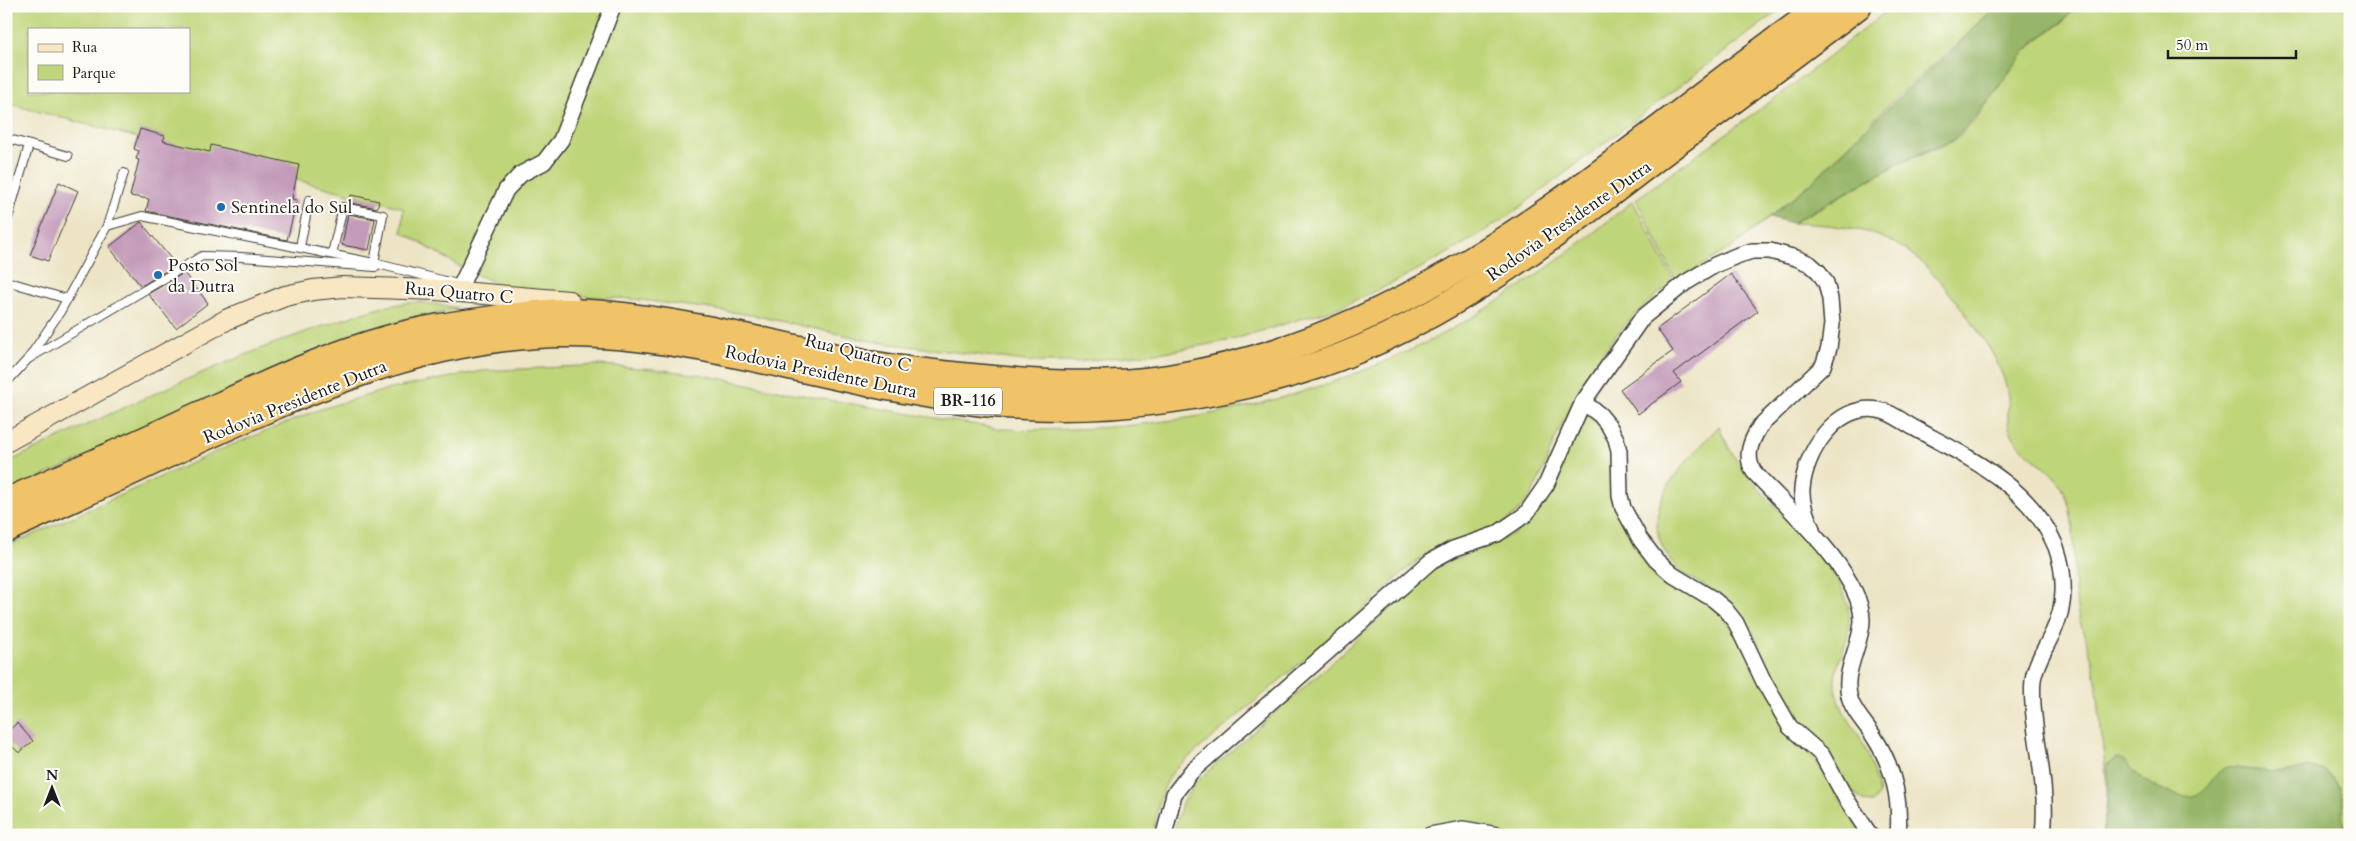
<svg xmlns="http://www.w3.org/2000/svg" width="2356" height="841" viewBox="0 0 2356 841" font-family="Cardo,serif">
	<rect width="100%" height="100%" fill="#fdfcf7"/>
	<filter id="ink" filterUnits="userSpaceOnUse"><feTurbulence type="fractalNoise" baseFrequency=".02" numOctaves="2"/><feDisplacementMap in="SourceGraphic" scale="10" xChannelSelector="R" yChannelSelector="G"/><feConvolveMatrix kernelMatrix="1 2 1 2 8 2 1 2 1" color-interpolation-filters="sRGB"/></filter>
	<filter id="wash" filterUnits="userSpaceOnUse"><feTurbulence type="fractalNoise" baseFrequency=".0096" numOctaves="4" result="noise"/><feDisplacementMap in="SourceGraphic" scale="20" xChannelSelector="R" yChannelSelector="G"/><feGaussianBlur stdDeviation="1.12" result="paint"/><feColorMatrix in="noise" values="0 0 0 0 0 0 0 0 0 0 0 0 0 0 0 0 0 1.4 0 .05"/><feComposite in="paint" operator="in"/></filter>
	<g filter="url(#wash)">
		<rect width="100%" height="100%" fill="#ece4c5"/>
		<g fill="#bfd579" stroke="#6e784a" fill-rule="evenodd">
			<path d="M6,6h1779l-278,211 -55,34 -59,32 -53,24 -108,33 -59,11 -97,11h-43l-157,-20 -119,-26 -53,-8 -72,-9 -85,-5 -40,-6 -43,-19 -62,-37 1,-24 -397,-105zM29,29h160v62h-160z"/>
			<polygon points="1893,6 1996,6 1949,52 1899,94 1811,183 1731,248 1676,281 1636,199 1785,91"/>
			<path d="M2076,6h274v829h-248c8,-39 4,-57 0,-95 -3,-28 -4,-54 -10,-80 -5,-18 -12,-34 -15,-52 -6,-37 2,-78 -12,-114 -10,-28 -44,-37 -55,-64 -4,-10 -1,-22 -2,-34 -1,-7 -3,-15 -6,-22 -9,-23 -23,-42 -38,-62 -51,-71 -84,-86 -171,-89l107,-60 54,-22 23,-24 45,-62 16,-16 25,-17z"/>
			<path d="M1633,201l41,81c-60,44 -88,88 -118,155 -11,24 -16,51 -35,71 -25,28 -62,31 -94,47 -19,10 -34,28 -49,42l-204,173c-14,20 -17,41 -21,65h-1147v-288l223,-101 92,-37 64,-19 97,-19 118,-6 54,4 49,6 120,24 177,30c163,6 329,-27 471,-111 58,-34 110,-75 162,-117z"/>
			<path d="M420,302l38,6 -80,24 -372,160v-29c102,-48 204,-98 311,-135 34,-11 67,-25 103,-26z"/>
			<path d="M1585,408l19,18 9,28 -1,42 4,15 19,32 88,72 140,220h-355c-47,-13 -96,-3 -144,-1 -64,2 -127,1 -191,1l9,-32 14,-21 114,-100 124,-114 82,-35 19,-22z"/>
			<path d="M1719,426c22,61 82,96 116,150 13,20 18,42 11,65 -4,15 -12,28 -11,44 2,21 14,33 24,51 10,17 15,38 20,57l-5,10c-23,3 -37,-45 -53,-59 -6,-6 -14,-10 -20,-17 -28,-32 -35,-77 -58,-111 -14,-19 -39,-29 -58,-42 -9,-5 -15,-14 -20,-23 -28,-49 24,-91 54,-125z"/>
		</g>
		<g fill="#97b669" stroke="#5a6942">
			<polygon points="1996,6 2076,6 2062,22 2037,39 2022,55 1976,116 1953,140 1900,162 1792,223 1770,217 1812,182 1902,94 1949,54"/>
			<path d="M2117,758c9,1 11,8 17,14 11,11 49,31 64,22 12,-6 15,-21 28,-27l60,6 23,-6 13,2 11,8 6,11 4,11 1,25 5,11h-247l7,-42 -2,-29z"/>
		</g>
		<g id="blocks">
			<g fill="#c39ab9">
				<polygon points="140,129 165,136 163,141 210,152 211,145 299,165 292,199 297,200 287,240 146,211 149,199 130,196 139,160 136,159 139,151 134,149"/>
				<polygon points="59,182 78,191 48,261 30,255"/>
				<polygon points="351,195 379,201 377,208 350,203"/>
				<polygon points="348,214 375,219 369,250 342,245"/>
				<polygon points="141,222 176,265 141,286 109,247"/>
				<polygon points="184,273 208,303 176,328 148,294"/>
				<polygon points="1731,274 1758,311 1674,373 1681,382 1638,414 1620,389 1673,351 1657,329"/>
				<polygon points="17,723 33,741 19,753 6,740 6,733"/>
			</g>
		</g>
	</g>
	<g filter="url(#ink)">
		<use href="#blocks" fill-opacity="0" stroke="#3b3a35" stroke-width="1"/>
		<g fill="none" stroke-linecap="round" stroke-linejoin="round">
			<g stroke="#3b3a35" stroke-width="10">
				<g id="lane">
					<polyline points="6,138 68,156"/>
					<polyline points="6,225 29,145"/>
					<polyline points="107,226 124,173"/>
					<polyline points="300,247 309,200"/>
					<polyline points="332,254 343,207 383,215 374,263"/>
					<polyline points="6,281 67,299"/>
					<polyline points="28,359 60,312 107,226 142,216 374,263 453,283"/>
					<polyline points="6,383 28,359 202,256 241,257 375,267"/>
				</g>
			</g>
			<g stroke="#3b3a35" stroke-width="18">
				<g id="street">
					<polyline points="461,285 506,190 521,174 544,162 561,140 613,6"/>
					<polyline points="1583,402 1600,415 1609,426 1616,439 1619,451 1620,496 1623,508 1640,539 1656,560 1673,575 1713,599 1725,609 1736,623 1764,682 1790,727 1822,755 1845,797 1870,835"/>
					<path d="M1812,529c-5,-12 -11,-26 -10,-40 3,-36 33,-86 76,-79 15,2 27,14 40,20 53,29 113,57 138,117 10,28 10,59 -3,85 -7,16 -18,31 -20,48 -2,18 1,36 3,53 5,34 11,68 7,102"/>
					<path d="M1164,835l10,-41 17,-22 240,-211 22,-12 44,-15 29,-20 20,-29 37,-83 59,-84 43,-35 30,-18 21,-9 16,-5h18l26,7 14,6 9,8 7,11 4,16 2,25 -3,24 -6,18 -63,60c-9,15 -16,30 -6,46 31,34 109,102 108,149 -1,27 -22,53 -11,81 5,13 16,23 23,35 19,29 27,63 24,98"/>
					<polyline points="1430,835 1463,829 1498,835"/>
				</g>
			</g>
			<g stroke="#3b3a35" stroke-width="22">
				<polyline id="secondary" points="6,442 228,319 285,296 313,290 343,287 436,290 569,301"/>
			</g>
			<g stroke="#3b3a35" stroke-width="29">
				<g id="highway">
					<path d="M6,502c60,-27 121,-53 180,-81 66,-30 132,-63 201,-82 35,-10 71,-15 107,-20 25,-3 52,-8 78,-7 99,4 195,31 292,51 26,5 52,8 78,11 74,8 152,15 226,4 215,-34 376,-161 543,-289 36,-28 74,-55 111,-83"/>
					<path d="M6,529c52,-24 105,-47 156,-72 127,-59 260,-122 403,-123 111,-1 219,34 328,54 33,6 67,13 100,16 100,9 203,-3 300,-31 140,-41 258,-134 371,-221 65,-49 130,-97 194,-146"/>
				</g>
			</g>
			<use href="#lane" stroke="#fff" stroke-width="8"/>
			<use href="#street" stroke="#fff" stroke-width="15"/>
			<use href="#secondary" stroke="#f9e7c3" stroke-width="20"/>
			<use href="#highway" stroke="#f0c369" stroke-width="26"/>
		</g>
	</g>
	<g fill="#1f6fb2" stroke="#fdfcf7" stroke-width="2">
		<circle cx="221" cy="207" r="5"/>
		<circle cx="158" cy="275" r="5"/>
	</g>
	<g text-anchor="middle" dominant-baseline="central" stroke-width="4" stroke-linejoin="round" paint-order="stroke">
		<rect fill="#fdfcf7" stroke="#605f5e" stroke-width="1" x="934" y="387.5" width="68" height="27" rx="4"/>
		<g font-size="16" font-weight="bold" fill="#1c1c1c">
			<text x="968" y="401">BR-116</text>
		</g>
		<g font-size="18" fill="#1c1c1c" stroke="#fdfcf7" text-anchor="start">
			<text x="231" y="207">Sentinela do Sul</text>
			<text x="168" y="265">Posto Sol<tspan x="168" dy="21">da Dutra</tspan></text>
		</g>
		<g font-size="18" fill="#1c1c1c" stroke="#fdfcf7">
			<text transform="translate(1569 221) rotate(-35)">Rodovia Presidente Dutra</text>
			<text transform="translate(459 293) rotate(5)">Rua Quatro C</text>
			<text transform="translate(858 353) rotate(14)">Rua Quatro C</text>
			<text transform="translate(821 372) rotate(12)">Rodovia Presidente Dutra</text>
			<text transform="translate(295 402) rotate(-22)">Rodovia Presidente Dutra</text>
		</g>
	</g>
	<rect width="2356" height="841" fill="none" stroke="#fdfcf7" stroke-width="25"/>
	<rect x="28" y="28" width="162" height="65" fill="#fdfcf7" stroke="#a3a29f"/>
	<rect x="38" y="44" width="25" height="8" fill="#f9e7c3" stroke="#a3a29f"/>
	<text x="72" y="52" font-size="15" fill="#1c1c1c">Rua</text>
	<rect x="38" y="65" width="25" height="15" fill="#bfd579" stroke="#a3a29f"/>
	<text x="72" y="78" font-size="15" fill="#1c1c1c">Parque</text>
	<g transform="translate(52 788)" stroke="#fdfcf7" stroke-width="4" paint-order="stroke">
	<path d="M0-4L9 19L0 12L-9 19Z" fill="#1c1c1c"/>
	<text y="-8" font-size="14" font-weight="bold" text-anchor="middle" fill="#1c1c1c">N</text>
	</g>
	<path d="M2168 50v8h128v-8" fill="none" stroke="#1c1c1c" stroke-width="2.5"/>
	<text x="2176" y="50" font-size="15" fill="#1c1c1c" stroke="#fdfcf7" stroke-width="4" paint-order="stroke">50 m</text>
</svg>
